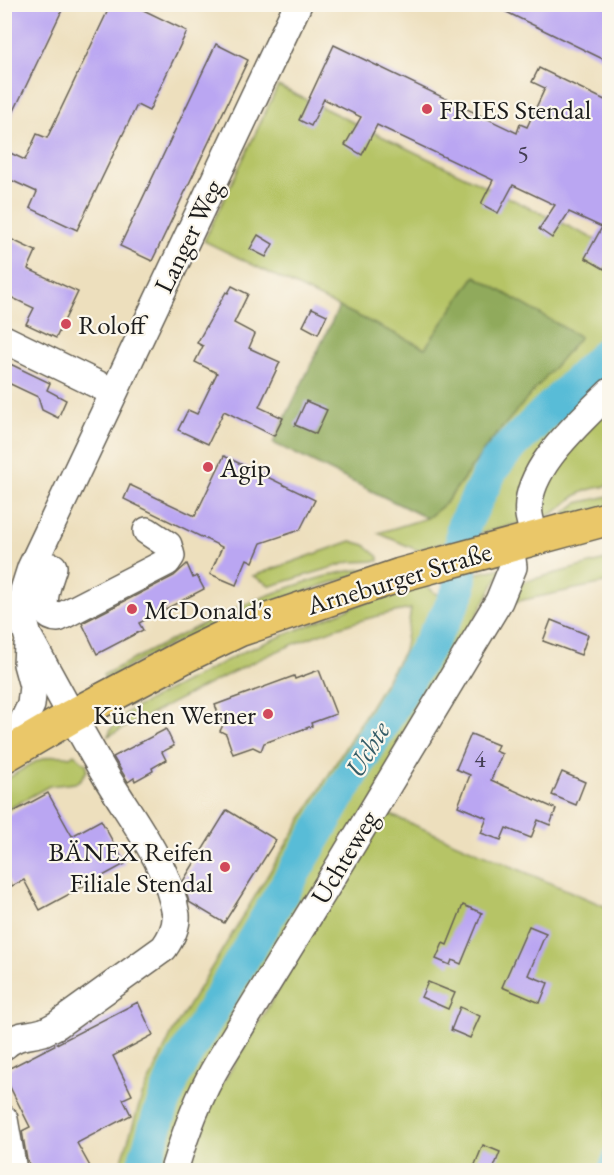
<svg xmlns="http://www.w3.org/2000/svg" width="614" height="1175" viewBox="0 0 614 1175" font-family="'EB Garamond',serif">
	<rect width="100%" height="100%" fill="#fbf7ec"/>
	<filter id="ink" filterUnits="userSpaceOnUse"><feTurbulence type="fractalNoise" baseFrequency=".0167" numOctaves="2"/><feDisplacementMap in="SourceGraphic" scale="12" xChannelSelector="R" yChannelSelector="G"/><feConvolveMatrix kernelMatrix="1 2 1 2 8 2 1 2 1" color-interpolation-filters="sRGB"/></filter>
	<filter id="wash" filterUnits="userSpaceOnUse"><feTurbulence type="fractalNoise" baseFrequency=".008" numOctaves="4" result="noise"/><feDisplacementMap in="SourceGraphic" scale="24" xChannelSelector="R" yChannelSelector="G"/><feGaussianBlur stdDeviation="1.35" result="paint"/><feColorMatrix in="noise" values="0 0 0 0 0 0 0 0 0 0 0 0 0 0 0 0 0 1.4 0 .05"/><feComposite in="paint" operator="in"/></filter>
	<g filter="url(#wash)">
		<rect width="100%" height="100%" fill="#eddfbd"/>
		<g fill="#b6c466" stroke="#697041" stroke-width="1.5">
			<polygon points="278,86 609,246 609,382 521,523 417,550 378,533 427,518 445,504 490,442 425,349 204,241"/>
			<path d="M609,405v80c-9,3 -20,3 -28,8 -16,7 -23,24 -42,24l-2,-26z"/>
			<polygon points="609,496 609,507 561,516 577,503"/>
			<polygon points="351,541 365,545 379,557 379,561 350,562 271,586 253,576"/>
			<polygon points="609,559 609,582 509,603 515,584"/>
			<path d="M503,568l-337,602h-47l23,-74 31,-65 231,-380 7,-42c-108,18 -207,79 -303,127l3,-7 16,-17 118,-61 113,-46 68,-20 9,8 9,3 5,-17z"/>
			<path d="M368,569l-6,4 -110,35 -78,35 -69,36 -2,-4c65,-33 128,-69 197,-91 23,-7 44,-14 68,-15z"/>
			<path d="M74,754l13,11v6l-6,8 -6,4 -26,3 -44,25 -1,-30c21,-13 41,-30 66,-24z"/>
			<polygon points="384,812 609,908 610,1154 603,1170 188,1170 217,1093"/>
		</g>
		<polygon fill="#90aa5b" stroke="#56633c" stroke-width="1.5" points="475,276 580,337 490,442 445,504 427,518 273,443 339,307 425,348"/>
		<g fill="none" stroke-linecap="round" stroke-linejoin="round">
			<polyline stroke="#59bcd7" stroke-width="6" points="600,1170 610,1146"/>
			<polyline stroke="#59bcd7" stroke-width="34" points="142,1170 159,1116 175,1073 450,609 459,590 463,527 493,467 508,449 610,350"/>
		</g>
		<g id="blocks">
			<g fill="#baa6f2">
				<polygon points="4,4 65,4 4,132"/>
				<polygon points="111,4 131,4 187,31 149,111 137,105 77,230 30,208 37,192 4,177 4,150 25,160 37,134 47,138"/>
				<polygon points="490,4 609,4 609,62"/>
				<polygon points="216,44 248,60 152,261 120,246"/>
				<polygon points="334,45 517,133 520,124 527,127 545,88 532,82 539,68 609,102 609,259 604,269 585,258 602,227 569,212 552,238 539,229 555,205 513,185 498,213 481,204 493,180 377,125 362,155 345,145 361,117 324,99 311,126 299,120"/>
				<polygon points="258,235 273,244 266,257 250,249"/>
				<polygon points="4,236 36,251 28,269 78,292 56,338 26,324 34,308 4,294"/>
				<polygon points="232,286 248,294 234,323 255,334 249,348 280,362 259,407 283,418 274,436 224,411 208,444 178,430 188,410 197,414 217,373 195,362 203,346 197,343 226,292 228,293"/>
				<polygon points="312,308 327,315 318,334 303,326"/>
				<polygon points="4,361 50,383 47,390 66,400 58,418 42,410 38,397 4,381"/>
				<polygon points="306,401 327,410 316,434 295,425"/>
				<polygon points="224,456 315,500 300,530 261,543 253,562 247,559 236,585 210,574 222,547 124,499 130,485 195,516"/>
				<polygon points="187,564 193,578 197,576 204,589 139,623 143,630 97,654 82,623 174,576"/>
				<polygon points="551,620 588,635 581,655 543,641"/>
				<polygon points="319,670 336,714 311,723 312,726 264,743 261,751 253,747 233,754 226,734 220,731 223,725 215,705 294,676 295,679"/>
				<polygon points="166,729 174,746 162,752 166,760 152,768 153,771 135,781 134,778 128,782 113,757"/>
				<polygon points="471,734 498,745 495,751 502,754 491,780 556,809 550,825 538,820 531,838 506,828 501,840 481,833 487,818 458,806 470,775 456,769"/>
				<polygon points="562,772 585,782 576,805 552,795"/>
				<polygon points="48,793 72,836 101,820 125,864 40,910 24,880 12,886 4,872 4,817"/>
				<polygon points="227,810 276,840 224,923 189,902 183,881"/>
				<polygon points="463,905 482,913 461,964 452,960 450,965 436,959 443,943 447,945"/>
				<polygon points="529,926 546,933 528,975 548,983 540,1003 502,987"/>
				<polygon points="428,982 455,993 448,1009 421,997"/>
				<polygon points="138,1002 153,1035 113,1056 132,1095 123,1099 131,1115 77,1143 92,1170 33,1170 27,1160 22,1131 30,1127 4,1075 4,1071"/>
				<polygon points="460,1007 480,1016 470,1038 451,1030"/>
				<polygon points="483,1145 500,1152 493,1170 482,1170 474,1167"/>
			</g>
		</g>
	</g>
	<g filter="url(#ink)">
		<use href="#blocks" fill-opacity="0" stroke="#656054" stroke-width="1.5"/>
		<g fill="none" stroke-linecap="round" stroke-linejoin="round">
			<g stroke="#656054" stroke-width="30">
				<g id="minor">
					<polyline points="4,339 113,392"/>
					<path d="M535,538c-2,-8 -5,-16 -6,-23 -6,-45 52,-94 81,-123"/>
					<path d="M53,567c-4,13 -20,50 5,51l109,-56 4,-6 -3,-11 -21,-14"/>
					<polyline points="7,755 31,705 33,686 27,664 28,646"/>
					<path d="M4,1046c15,-13 23,-9 39,-14 5,-2 10,-5 14,-7l107,-77c7,-10 13,-21 12,-33 -8,-52 -44,-95 -70,-139 -27,-46 -52,-93 -78,-140l-6,-21 2,-25 7,-22 267,-564"/>
					<polyline points="4,1119 13,1170"/>
					<path d="M174,1170c12,-39 25,-75 46,-110l110,-179 169,-280 14,-34 -3,-23"/>
				</g>
			</g>
			<g stroke="#656054" stroke-width="36">
				<polyline id="major" points="4,756 72,716 185,656 239,630 400,575 610,518"/>
			</g>
			<use href="#minor" stroke="#fff" stroke-width="27"/>
			<use href="#major" stroke="#eac769" stroke-width="33"/>
		</g>
	</g>
	<g fill="#d1495b" stroke="#fbf7ec" stroke-width="2">
		<circle cx="427" cy="109" r="6"/>
		<circle cx="66" cy="324" r="6"/>
		<circle cx="208" cy="467" r="6"/>
		<circle cx="132" cy="609" r="6"/>
		<circle cx="268" cy="714" r="6"/>
		<circle cx="225" cy="867" r="6"/>
	</g>
	<g text-anchor="middle" dominant-baseline="central" stroke-width="4.5" stroke-linejoin="round" paint-order="stroke">
		<g font-size="24" fill="#443e52">
			<text x="523" y="153">5</text>
			<text x="480" y="758">4</text>
		</g>
		<g font-size="27" fill="#1c1c1c" stroke="#fbf7ec" text-anchor="start">
			<text x="439" y="109">FRIES Stendal</text>
			<text x="78" y="324">Roloff</text>
			<text x="220" y="467">Agip</text>
			<text x="144" y="609">McDonald's</text>
			<text x="256" y="714" text-anchor="end">Küchen Werner</text>
			<text x="213" y="851" text-anchor="end">BÄNEX Reifen<tspan x="213" dy="31">Filiale Stendal</tspan></text>
		</g>
		<g font-size="27" fill="#1c1c1c" stroke="#fbf7ec">
			<text transform="translate(188 236) rotate(-64)">Langer Weg</text>
			<text transform="translate(399 578) rotate(-17)">Arneburger Straße</text>
			<text transform="translate(344 857) rotate(-59)">Uchteweg</text>
		</g>
		<g font-size="28" font-style="italic" fill="#345c67" stroke="#fbf7ec">
			<text transform="translate(367 749) rotate(-59)">Uchte</text>
		</g>
	</g>
	<rect width="614" height="1175" fill="none" stroke="#fbf7ec" stroke-width="24"/>
</svg>
